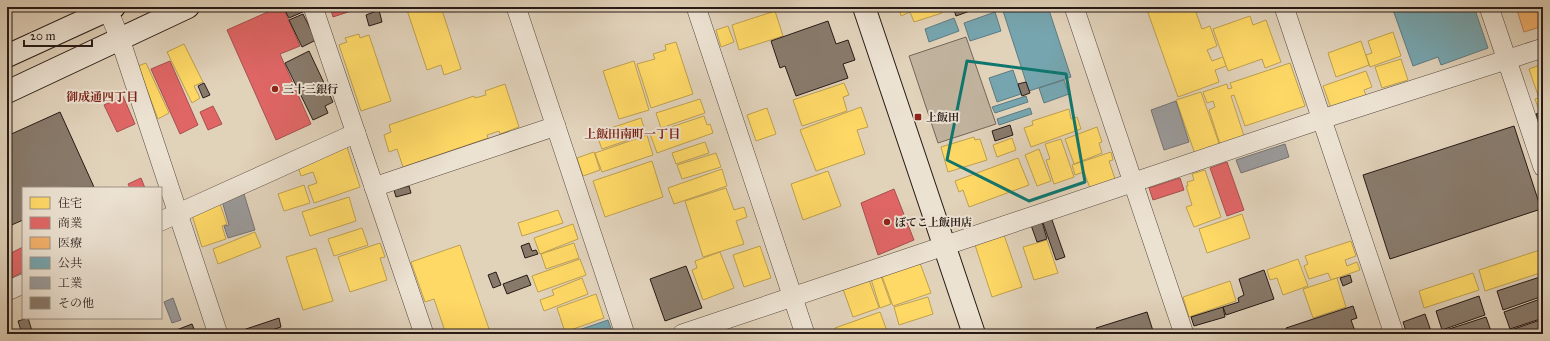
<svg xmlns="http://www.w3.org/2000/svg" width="1550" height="341" viewBox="0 0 1550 341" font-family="'IM FELL Great Primer','Noto Serif JP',serif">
	<rect width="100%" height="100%" fill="#e1d2ba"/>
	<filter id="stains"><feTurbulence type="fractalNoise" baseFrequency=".005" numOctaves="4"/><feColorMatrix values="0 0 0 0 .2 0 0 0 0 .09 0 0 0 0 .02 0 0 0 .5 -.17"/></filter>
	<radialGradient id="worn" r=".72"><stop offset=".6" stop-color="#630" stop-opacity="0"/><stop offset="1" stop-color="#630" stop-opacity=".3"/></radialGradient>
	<polygon fill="#c1b39e" stroke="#74665a" points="966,37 996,124 938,143 909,56"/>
	<g fill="#ffd966" stroke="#bea04e">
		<polygon points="383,7 402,7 384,12"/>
		<polygon points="406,7 441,7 461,69 444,75 441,65 427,70"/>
		<polygon points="899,7 940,7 942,13 914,22 910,12 901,16"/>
		<polygon points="1146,7 1194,7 1202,29 1210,26 1217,46 1207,50 1212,61 1223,57 1226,66 1215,70 1219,82 1178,97"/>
		<polygon points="775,11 783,36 739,50 732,25"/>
		<polygon points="1250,16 1253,25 1266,20 1281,62 1265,68 1262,59 1228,71 1213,29"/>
		<polygon points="728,26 734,42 721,47 716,30"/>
		<polygon points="1393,32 1401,56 1370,67 1366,55 1372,53 1368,41"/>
		<polygon points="359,34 360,38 369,35 391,101 361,111 339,45 347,42 345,38"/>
		<polygon points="1361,41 1369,65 1336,77 1328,53"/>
		<polygon points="676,42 693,94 651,108 637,64 655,59 653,54 666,50 665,45"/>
		<polygon points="184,44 203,82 194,86 200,98 192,103 167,52"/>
		<polygon points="1401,59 1408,80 1382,88 1375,67"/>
		<polygon points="634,61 649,110 619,119 603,71"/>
		<polygon points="146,63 169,113 158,119 138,66"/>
		<polygon points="1290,63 1305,106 1245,126 1234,95 1231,96 1244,136 1220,144 1209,110 1215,107 1213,101 1207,103 1203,92 1227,84 1228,89 1232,88 1230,83"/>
		<polygon points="1543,64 1543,109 1539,110 1535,99 1539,98 1529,69"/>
		<polygon points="1366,71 1372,87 1364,90 1366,96 1331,108 1323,86"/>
		<polygon points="844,83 849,95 843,97 847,111 802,126 793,100"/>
		<polygon points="505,84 519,127 500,134 499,131 487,135 488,138 403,167 397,149 389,152 384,135 391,132 389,125 474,96 475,98 486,95 485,91"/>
		<polygon points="1201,92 1220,146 1195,154 1176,100"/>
		<polygon points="700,99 705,113 661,128 656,113"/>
		<polygon points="861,107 868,127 857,130 865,154 816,171 800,130"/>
		<polygon points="767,108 776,134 756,141 747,115"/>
		<polygon points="1069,109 1071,119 1077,117 1081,129 1031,147 1024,128 1033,125 1032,121"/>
		<polygon points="704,116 707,125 710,124 713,133 657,153 650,134"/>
		<polygon points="641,118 646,134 602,149 596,133"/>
		<polygon points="1097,127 1102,142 1099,143 1102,153 1074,164 1065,139"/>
		<polygon points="647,135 653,155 602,172 595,153"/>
		<polygon points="974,137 975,140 980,139 987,160 948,172 941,147"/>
		<polygon points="1012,138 1016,150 997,157 993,145"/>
		<polygon points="1061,139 1074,177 1054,184 1046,160 1050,159 1045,144"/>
		<polygon points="705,142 709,153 676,164 672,153"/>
		<polygon points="347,147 360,187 314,203 308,186 317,183 313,172 301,176 298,167"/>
		<polygon points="1039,149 1051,181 1037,186 1025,155"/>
		<polygon points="594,152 600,170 583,176 577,158"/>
		<polygon points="1111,152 1113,160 1109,161 1115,179 1090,188 1084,172 1075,175 1072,165"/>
		<polygon points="716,153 721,167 682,179 677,165"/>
		<polygon points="1018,158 1029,185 969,207 963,190 959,192 955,181"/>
		<polygon points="652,161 663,197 605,217 593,181"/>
		<polygon points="722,169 727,186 674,204 668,188"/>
		<polygon points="1205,170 1221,217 1194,227 1186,207 1192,205 1186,186 1188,186 1187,182 1194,180 1192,174"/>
		<polygon points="828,171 841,206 803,220 791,184"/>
		<polygon points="304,185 310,203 284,211 278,194"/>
		<polygon points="726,188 734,210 744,207 747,217 736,221 744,244 703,257 685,201"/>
		<polygon points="349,197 356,221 310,236 302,212"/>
		<polygon points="219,201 227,224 222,226 226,239 202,247 192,215 206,211 205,208"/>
		<polygon points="558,210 563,223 522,236 518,223"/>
		<polygon points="1242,214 1250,238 1207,253 1199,229"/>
		<polygon points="573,224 578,239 540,254 534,238"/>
		<polygon points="362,228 368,245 334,256 328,239"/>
		<polygon points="255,232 261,247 218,264 213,249"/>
		<polygon points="1004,235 1022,287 992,297 975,245"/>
		<polygon points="1047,240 1058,273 1034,280 1023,247"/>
		<polygon points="1351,241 1356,256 1345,260 1347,266 1357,262 1360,270 1331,280 1328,273 1309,279 1304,266 1308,264 1305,256"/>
		<polygon points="380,243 385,257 380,258 387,280 350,292 338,257"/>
		<polygon points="574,243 579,258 546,269 541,254"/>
		<polygon points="460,245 489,329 474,334 446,334 434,299 425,302 411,262"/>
		<polygon points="760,246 771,278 744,287 733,255"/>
		<polygon points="316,248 333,301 303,310 286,257"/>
		<polygon points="1543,249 1543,272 1485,291 1479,270"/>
		<polygon points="720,252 734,288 703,300 692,270 697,268 695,261"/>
		<polygon points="580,259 586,275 538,292 532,276"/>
		<polygon points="1298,259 1308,286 1283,295 1277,278 1270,280 1267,270"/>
		<polygon points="920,263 931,293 893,306 882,276"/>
		<polygon points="1473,273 1479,290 1424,308 1419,291"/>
		<polygon points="881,276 891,304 880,308 871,279"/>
		<polygon points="582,278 588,294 544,311 540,300 554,295 552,290"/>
		<polygon points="1337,278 1346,307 1313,318 1303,289"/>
		<polygon points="869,280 879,308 853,317 843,289"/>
		<polygon points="1230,281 1236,301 1189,317 1183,297"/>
		<polygon points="596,294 604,318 565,332 557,308"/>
		<polygon points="928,297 933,314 899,325 894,307"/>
		<polygon points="880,312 887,331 878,334 837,334 835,328"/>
	</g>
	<g fill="#e06666" stroke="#a84f4e">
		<polygon points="279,7 283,7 300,46 280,54 311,124 276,140 227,30"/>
		<polygon points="330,7 353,7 354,10 333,17"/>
		<polygon points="170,61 198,125 180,134 151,69"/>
		<polygon points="123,96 135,124 117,132 104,105"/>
		<polygon points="213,106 222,124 208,130 200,112"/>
		<polygon points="1227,162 1244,210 1227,216 1210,168"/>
		<polygon points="141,178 145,188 130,188 128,184"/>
		<polygon points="1180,178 1184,190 1153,200 1149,188"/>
		<polygon points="894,189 914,240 878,255 861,203"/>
		<polygon points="23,247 23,272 7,280 7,255"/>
	</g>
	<polygon fill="#f6b26b" stroke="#b88452" points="1516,7 1543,7 1543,26 1524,32"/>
	<g fill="#76a5af" stroke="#5e7b81">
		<polygon points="1014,7 1048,7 1071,77 1029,91 1003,11"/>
		<polygon points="1392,7 1474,7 1488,48 1441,65 1438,57 1413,66"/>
		<polygon points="995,12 1001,31 970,41 964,23"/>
		<polygon points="954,18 959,31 929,42 925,29"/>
		<polygon points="1013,70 1021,94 997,102 989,78"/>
		<polygon points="1064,80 1069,94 1044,103 1039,88"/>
		<polygon points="1026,96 1028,102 995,113 992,107"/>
		<polygon points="1030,108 1032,114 999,125 997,119"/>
		<polygon points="608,320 613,334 567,334"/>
	</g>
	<g fill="#999" stroke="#777372">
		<polygon points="1176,101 1189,142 1164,150 1151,110"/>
		<polygon points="1285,144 1289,157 1241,173 1236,160"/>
		<polygon points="244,194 255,230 228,238 224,226 229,225 222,201"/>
		<polygon points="173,298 181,320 172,323 164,302"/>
	</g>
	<g fill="#887a6b" stroke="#271a16">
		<polygon points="283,7 303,7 305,11 289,18"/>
		<polygon points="953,7 981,7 956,16"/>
		<polygon points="379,10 382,22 369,26 366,15"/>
		<polygon points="303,14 316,40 302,47 289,20"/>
		<polygon points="828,21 836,44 848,40 855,60 843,64 848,78 796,96 785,66 780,68 771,41"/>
		<polygon points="309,51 333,102 325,106 328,113 313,120 285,63"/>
		<polygon points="1026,82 1030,93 1022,96 1018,84"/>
		<polygon points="204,83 210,95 203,98 198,86"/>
		<polygon points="60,112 94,187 23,188 23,220 7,227 7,136"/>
		<polygon points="1543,112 1543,121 1539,122 1536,114"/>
		<polygon points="1010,125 1013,135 995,141 992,131"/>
		<polygon points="1514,126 1541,209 1390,259 1363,175"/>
		<polygon points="409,186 411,193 396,197 394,190"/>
		<polygon points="1051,217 1065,257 1056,260 1042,220"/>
		<polygon points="1042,222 1047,239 1037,242 1031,225"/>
		<polygon points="529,243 532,251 536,250 538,254 525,258 521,246"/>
		<polygon points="686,266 702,308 665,321 650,279"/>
		<polygon points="1264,270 1274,299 1226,315 1223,307 1239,302 1238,298 1244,295 1239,279"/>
		<polygon points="496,272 501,285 493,288 488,275"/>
		<polygon points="527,275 531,285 507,294 503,284"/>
		<polygon points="1350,275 1352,282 1343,286 1340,278"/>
		<polygon points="1543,276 1543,296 1503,310 1497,291"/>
		<polygon points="1479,296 1485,315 1442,330 1436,311"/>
		<polygon points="1543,298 1543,318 1510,329 1504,312"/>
		<polygon points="1353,306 1357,318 1351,320 1356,334 1287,334 1286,328"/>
		<polygon points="1223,307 1225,317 1194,326 1191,317"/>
		<polygon points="1147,312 1154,334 1098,334 1096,328"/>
		<polygon points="1425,314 1432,334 1407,334 1403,322"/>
		<polygon points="1486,317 1492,334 1443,334 1443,331"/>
		<polygon points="28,318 33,334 22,334 18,321"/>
		<polygon points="279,318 281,327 260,334 231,334"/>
		<polygon points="1543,319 1543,334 1512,334 1511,330"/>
		<polygon points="192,324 196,334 166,334"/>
	</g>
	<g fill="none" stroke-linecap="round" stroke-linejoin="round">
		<g stroke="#56483f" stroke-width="20">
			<g id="street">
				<polyline points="313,7 424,334"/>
				<polyline points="516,7 625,334"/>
				<polyline points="696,7 805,334"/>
				<polyline points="1074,7 1184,334"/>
				<polyline points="1284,7 1394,334"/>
				<polyline points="1489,7 1543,167"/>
				<polyline points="108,10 120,39 218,334"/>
				<polyline points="374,187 556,126"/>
				<polyline points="161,221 356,133"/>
				<polyline points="7,291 23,284"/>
				<polyline points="682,334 1322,119 1543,48"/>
			</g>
		</g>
		<g stroke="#271a16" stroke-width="24">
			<g id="secondary">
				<polyline points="864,7 974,334"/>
				<polyline points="7,56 114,7"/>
				<polyline points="7,92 188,7"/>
			</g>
		</g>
		<use href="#street" stroke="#ece2d2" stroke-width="19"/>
		<use href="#secondary" stroke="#ece2d2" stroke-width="22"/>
	</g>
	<path fill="none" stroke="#0f766e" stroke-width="3" stroke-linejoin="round" d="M967,61l99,13 19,108 -56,19 -82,-41z"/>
	<g fill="#8f2418" stroke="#ece2d2" stroke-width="1.5">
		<circle cx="275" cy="89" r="4"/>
		<rect x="914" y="113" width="8" height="8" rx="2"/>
		<circle cx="887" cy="222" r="4"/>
	</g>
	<g text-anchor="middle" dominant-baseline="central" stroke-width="4" stroke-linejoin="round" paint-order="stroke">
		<g font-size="11" font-weight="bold" fill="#271a16" stroke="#ece2d2" text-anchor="start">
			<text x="283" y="89">三十三銀行</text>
			<text x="926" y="117">上飯田</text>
			<text x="895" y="222">ぼてこ上飯田店</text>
		</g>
		<g font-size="12" font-weight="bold" fill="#7a1f14" stroke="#ece2d2">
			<text x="102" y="97">御成通四丁目</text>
			<text x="632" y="134">上飯田南町一丁目</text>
		</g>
	</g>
	<rect width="1550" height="341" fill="none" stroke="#e1d2ba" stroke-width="24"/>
	<rect x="8" y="8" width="1534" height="325" fill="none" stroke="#271a16" stroke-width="2"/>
	<rect x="12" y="12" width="1526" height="317" fill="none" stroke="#271a16"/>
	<rect x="22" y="187" width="140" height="132" fill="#ece2d2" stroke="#9d9287"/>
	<rect x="30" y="197" width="20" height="12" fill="#ffd966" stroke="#9d9287"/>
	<text x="58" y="207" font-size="12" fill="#271a16">住宅</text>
	<rect x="30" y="217" width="20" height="12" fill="#e06666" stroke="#9d9287"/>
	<text x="58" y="227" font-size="12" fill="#271a16">商業</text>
	<rect x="30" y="237" width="20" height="12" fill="#f6b26b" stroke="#9d9287"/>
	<text x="58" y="247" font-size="12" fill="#271a16">医療</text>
	<rect x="30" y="257" width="20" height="12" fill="#76a5af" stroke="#9d9287"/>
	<text x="58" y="267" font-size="12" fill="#271a16">公共</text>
	<rect x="30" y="277" width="20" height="12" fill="#999999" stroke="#9d9287"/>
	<text x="58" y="287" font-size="12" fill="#271a16">工業</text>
	<rect x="30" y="297" width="20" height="12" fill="#887a6b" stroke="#9d9287"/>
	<text x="58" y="307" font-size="12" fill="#271a16">その他</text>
	<path d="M24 40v6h68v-6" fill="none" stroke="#271a16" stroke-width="2"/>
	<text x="30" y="40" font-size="12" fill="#271a16" stroke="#ece2d2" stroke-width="3" paint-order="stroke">20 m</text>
	<rect width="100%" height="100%" filter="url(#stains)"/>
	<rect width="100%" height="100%" fill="url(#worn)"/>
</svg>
